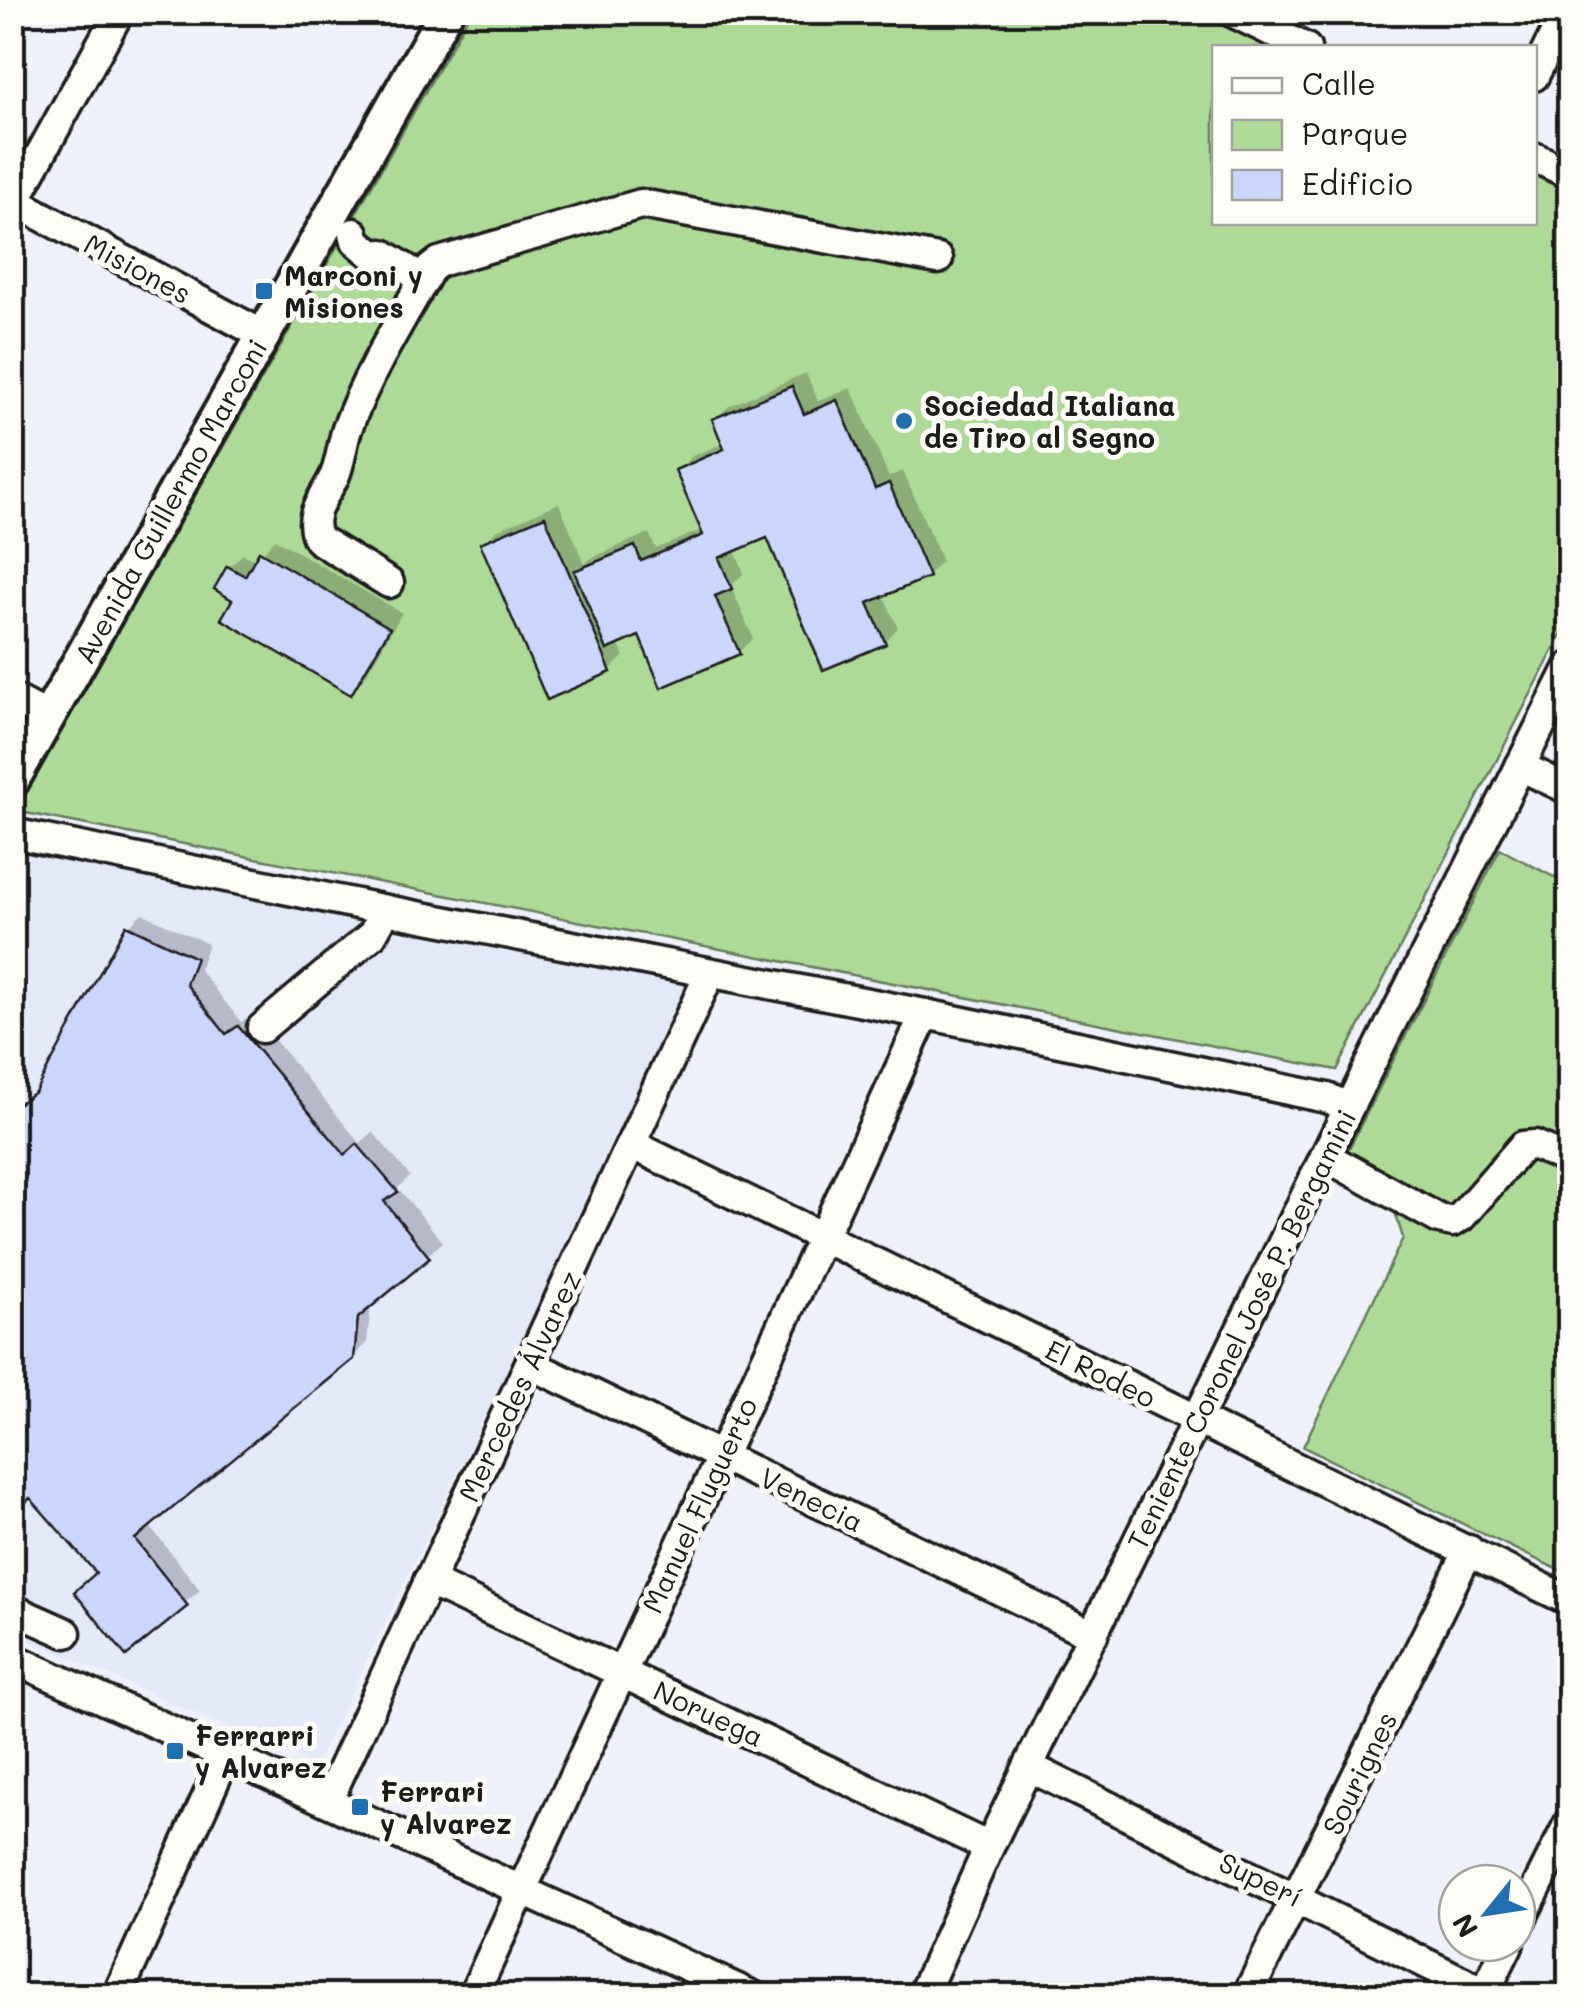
<svg xmlns="http://www.w3.org/2000/svg" width="1582" height="2008" viewBox="0 0 1582 2008" font-family="Mali,sans-serif">
	<rect width="100%" height="100%" fill="#eef1f9"/>
	<filter id="ink" filterUnits="userSpaceOnUse"><feTurbulence type="fractalNoise" baseFrequency=".01" numOctaves="2"/><feDisplacementMap in="SourceGraphic" scale="20" xChannelSelector="R" yChannelSelector="G"/><feConvolveMatrix kernelMatrix="1 2 1 2 8 2 1 2 1" color-interpolation-filters="sRGB"/></filter>
	<g filter="url(#ink)">
		<polygon fill="#e4e9fa" points="13,843 696,983 315,1766 13,1633"/>
		<g fill="#aeda98" stroke="#657b5a" stroke-width="2.5">
			<polygon points="470,13 1197,13 1269,47 1214,48 1214,222 1534,222 1535,176 1569,193 1569,620 1337,1070 16,811"/>
			<polygon points="1500,849 1569,885 1569,1575 1303,1447 1403,1238 1390,1195 1338,1170"/>
		</g>
		<g fill="#0003">
			<polygon points="806,373 818,401 851,388 889,477 903,471 942,561 928,575 883,594 898,628 884,642 768,535 734,549 744,573 731,586 753,638 739,652 640,633 618,643 624,656 610,670 483,544 497,530 559,503 585,564 591,558 649,533 656,549 703,529 678,470 692,456 724,443 715,420 729,406"/>
			<polygon points="275,539 402,613 364,678 350,692 236,599 229,567 243,554 256,561"/>
			<polygon points="142,913 208,944 199,969 241,1022 253,1014 360,1143 373,1132 410,1176 398,1188 443,1242 371,1304 367,1342 353,1357 149,1525 200,1590 127,1652 98,1572 31,1494 41,1088 128,927"/>
		</g>
		<g fill="#cbd6fd" stroke="#1c1c1c" stroke-width="2.5">
			<polygon points="792,386 804,414 837,400 875,489 889,483 929,577 868,603 886,644 823,670 767,538 719,558 732,589 715,596 740,654 661,688 639,636 607,650 574,571 635,546 641,561 703,535 675,470 724,449 712,419"/>
			<polygon points="545,516 611,672 547,700 480,543"/>
			<polygon points="259,551 390,628 351,695 221,619 232,600 214,589 227,566 245,576"/>
			<polygon points="126,925 196,958 186,984 226,1034 238,1026 345,1155 357,1144 398,1192 384,1201 430,1258 358,1318 354,1359 135,1539 188,1606 126,1656 74,1592 96,1573 30,1498 19,1509 12,1501 12,1108 35,1092"/>
		</g>
		<g fill="none" stroke-linecap="round" stroke-linejoin="round">
			<g stroke="#1c1c1c" stroke-width="35">
				<g id="minor">
					<polyline points="1232,12 1306,48"/>
					<polyline points="1534,76 1566,12"/>
					<polyline points="1534,157 1570,174"/>
					<polyline points="12,200 263,335"/>
					<polyline points="12,206 119,12"/>
					<polyline points="354,233 356,241 373,255 383,254 424,280"/>
					<path d="M389,583l-71,-44c-12,-25 7,-42 17,-64 6,-14 7,-31 12,-46 20,-55 54,-109 83,-160l9,-7 202,-58 297,55"/>
					<polyline points="12,698 48,717"/>
					<polyline points="1520,766 1570,790"/>
					<polyline points="12,833 386,910 925,1014 1327,1098 1349,1107"/>
					<polyline points="262,1028 372,935 386,910"/>
					<polyline points="633,1145 1570,1601"/>
					<polyline points="1325,1156 1439,1219 1453,1222 1461,1217 1523,1146 1535,1145 1570,1160"/>
					<polyline points="530,1364 1093,1635"/>
					<polyline points="428,1581 989,1847"/>
					<polyline points="12,1609 66,1633"/>
					<polyline points="12,1658 753,1996"/>
					<polyline points="1029,1767 1492,1996"/>
					<polyline points="328,1800 710,973"/>
					<polyline points="1517,1927 1570,1821"/>
					<polyline points="117,1996 227,1753"/>
					<polyline points="473,1996 925,1014"/>
					<polyline points="922,1996 989,1847 1349,1107 1570,667"/>
					<polyline points="1247,1996 1469,1550"/>
					<polyline points="1483,1996 1509,1943"/>
				</g>
			</g>
			<g stroke="#1c1c1c" stroke-width="40">
				<polyline id="major" points="12,781 446,12"/>
			</g>
			<use href="#minor" stroke="#fdfcf7" stroke-width="28"/>
			<use href="#major" stroke="#fdfcf7" stroke-width="32"/>
		</g>
	</g>
	<g fill="#1f6fb2" stroke="#fdfcf7" stroke-width="4">
		<rect x="254" y="281" width="20" height="20" rx="5"/>
		<circle cx="904" cy="421" r="10"/>
		<rect x="165" y="1741" width="20" height="20" rx="5"/>
		<rect x="350" y="1797" width="20" height="20" rx="5"/>
	</g>
	<g text-anchor="middle" dominant-baseline="central" stroke-width="10" stroke-linejoin="round" paint-order="stroke">
		<g font-size="28" fill="#1c1c1c" stroke="#fdfcf7">
			<text transform="translate(138 268) rotate(28)">Misiones</text>
			<text transform="translate(170 501) rotate(-61)">Avenida Guillermo Marconi</text>
			<text transform="translate(1241 1329) rotate(-64)">Teniente Coronel José P. Bergamini</text>
			<text transform="translate(1101 1373) rotate(26)">El Rodeo</text>
			<text transform="translate(519 1386) rotate(-65)">Mercedes Álvarez</text>
			<text transform="translate(812 1499) rotate(26)">Venecia</text>
			<text transform="translate(699 1505) rotate(-65)">Manuel Fluguerto</text>
			<text transform="translate(709 1713) rotate(25)">Noruega</text>
			<text transform="translate(1359 1773) rotate(-64)">Sourignes</text>
			<text transform="translate(1261 1879) rotate(26)">Superí</text>
		</g>
		<g font-size="28" font-weight="bold" fill="#1c1c1c" stroke="#fdfcf7" text-anchor="start">
			<text x="284" y="275">Marconi y<tspan x="284" dy="32">Misiones</tspan></text>
			<text x="924" y="405">Sociedad Italiana<tspan x="924" dy="32">de Tiro al Segno</tspan></text>
			<text x="195" y="1735">Ferrarri<tspan x="195" dy="32">y Alvarez</tspan></text>
			<text x="380" y="1791">Ferrari<tspan x="380" dy="32">y Alvarez</tspan></text>
		</g>
	</g>
	<rect width="1582" height="2008" fill="none" stroke="#fdfcf7" stroke-width="50"/>
	<rect x="25" y="25" width="1532" height="1958" fill="none" stroke="#1c1c1c" stroke-width="4" filter="url(#ink)"/>
	<rect x="1212" y="45" width="325" height="180" fill="#fdfcf7" stroke="#a3a29f" stroke-width="2.5"/>
	<rect x="1232" y="78" width="50" height="15" fill="#fdfcf7" stroke="#a3a29f" stroke-width="2.5"/>
	<text x="1302" y="95" font-size="30" fill="#1c1c1c">Calle</text>
	<rect x="1232" y="120" width="50" height="30" fill="#aeda98" stroke="#a3a29f" stroke-width="2.5"/>
	<text x="1302" y="145" font-size="30" fill="#1c1c1c">Parque</text>
	<rect x="1232" y="170" width="50" height="30" fill="#cbd6fd" stroke="#a3a29f" stroke-width="2.5"/>
	<text x="1302" y="195" font-size="30" fill="#1c1c1c">Edificio</text>
	<g transform="translate(1487 1913) rotate(240)"><circle r="48" fill="#fdfcf7" stroke="#a3a29f" stroke-width="2.5"/>
	<path d="M0-8L18 38L0 25L-18 38Z" fill="#1f6fb2"/>
	<text y="-15" font-size="28" font-weight="bold" text-anchor="middle" fill="#1c1c1c">N</text>
	</g>
</svg>
